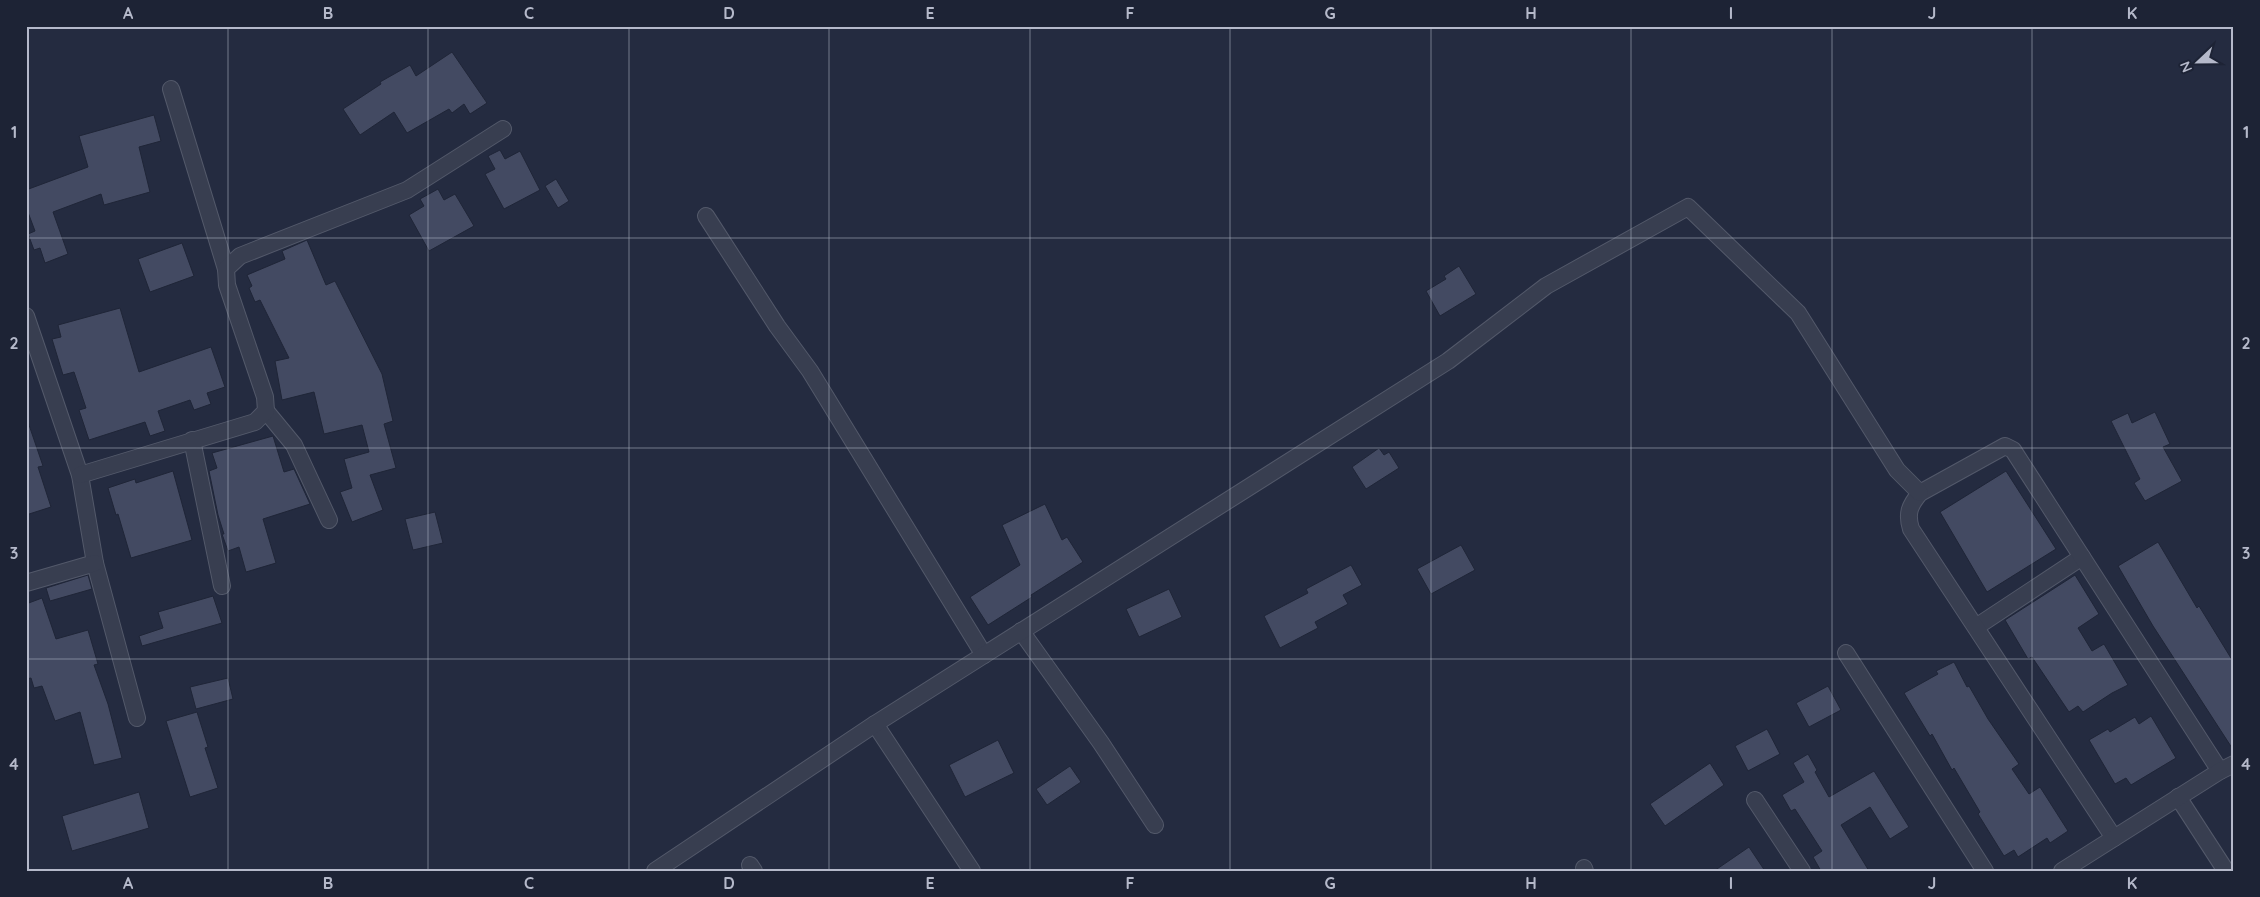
<svg xmlns="http://www.w3.org/2000/svg" width="2260" height="897" viewBox="0 0 2260 897" font-family="Quicksand,sans-serif">
	<rect width="100%" height="100%" fill="#242b40"/>
	<g fill="#434a62" stroke="#1f2537">
		<polygon points="452,52 487,103 470,114 464,104 452,113 449,109 407,133 394,112 360,135 343,109 381,84 380,82 410,65 416,76"/>
		<polygon points="154,115 161,141 139,147 150,192 104,205 101,194 53,212 68,254 45,263 40,248 34,250 28,234 35,231 26,207 26,190 88,167 79,136"/>
		<polygon points="500,150 505,159 520,151 540,190 504,209 485,174 495,169 488,156"/>
		<polygon points="556,179 569,201 558,208 545,186"/>
		<polygon points="438,189 444,200 455,194 474,226 429,251 409,215 424,206 420,199"/>
		<polygon points="307,240 326,285 335,281 382,374 393,421 384,424 396,468 370,475 383,510 352,522 340,492 352,488 344,459 369,452 362,425 324,434 314,392 282,400 275,361 289,358 260,300 255,302 249,288 252,286 247,275 285,259 282,251"/>
		<polygon points="182,243 194,276 150,292 138,259"/>
		<polygon points="1459,266 1476,294 1440,316 1426,291 1446,279 1444,276"/>
		<polygon points="120,308 139,372 211,347 225,387 207,393 211,404 194,410 190,400 158,411 165,431 150,436 145,422 89,440 79,410 86,408 74,372 63,375 52,339 61,337 58,325"/>
		<polygon points="2155,412 2170,444 2163,447 2182,481 2145,501 2134,483 2140,479 2111,421 2128,413 2132,423"/>
		<polygon points="28,422 43,466 38,467 51,507 26,515 26,423"/>
		<polygon points="273,436 284,472 294,469 310,504 263,519 276,563 246,572 239,547 228,551 222,534 224,534 218,515 209,471 217,468 212,453"/>
		<polygon points="1379,448 1384,455 1389,452 1399,468 1366,489 1352,467"/>
		<polygon points="173,471 192,540 131,558 118,514 116,515 108,488 135,479 136,483"/>
		<polygon points="2006,471 2056,549 1987,592 1940,512"/>
		<polygon points="1045,504 1062,540 1067,537 1083,562 1031,595 1032,597 988,625 970,597 1020,565 1002,525"/>
		<polygon points="435,512 443,543 413,550 405,519"/>
		<polygon points="2158,542 2197,608 2199,606 2234,663 2234,751 2153,626 2118,566"/>
		<polygon points="1461,545 1475,570 1431,594 1417,569"/>
		<polygon points="1351,565 1362,585 1343,595 1348,604 1315,622 1318,628 1280,648 1264,616 1308,593 1306,589"/>
		<polygon points="88,575 92,589 50,601 46,588"/>
		<polygon points="2075,575 2099,614 2078,628 2092,651 2104,644 2128,685 2112,693 2083,712 2078,706 2069,712 2032,657 2028,659 2005,620"/>
		<polygon points="1169,589 1182,617 1139,637 1126,609"/>
		<polygon points="213,596 222,623 142,646 139,636 163,628 158,612"/>
		<polygon points="42,598 56,639 88,630 98,664 94,665 108,704 122,758 94,765 80,712 55,721 42,686 34,688 31,678 26,679 26,604"/>
		<polygon points="1954,662 1967,687 1969,686 1988,719 2019,764 2012,769 2029,794 2040,787 2068,831 2050,843 2047,838 2018,857 2014,850 2004,856 1978,814 1980,812 1954,768 1952,770 1932,734 1930,736 1904,693 1938,674 1936,671"/>
		<polygon points="228,678 233,699 196,709 190,687"/>
		<polygon points="1828,686 1841,710 1809,727 1796,703"/>
		<polygon points="197,712 208,747 205,748 218,788 190,797 166,721"/>
		<polygon points="2151,716 2176,758 2131,785 2126,778 2115,784 2089,740 2108,729 2110,732 2135,717 2139,724"/>
		<polygon points="1767,729 1780,754 1748,771 1735,746"/>
		<polygon points="998,740 1014,773 965,797 949,765"/>
		<polygon points="1808,754 1817,770 1815,772 1829,797 1874,771 1909,827 1890,839 1870,807 1841,825 1869,871 1821,871 1813,857 1822,851 1795,809 1791,811 1782,795 1804,782 1793,763"/>
		<polygon points="1710,763 1724,785 1665,826 1650,804"/>
		<polygon points="1070,766 1081,782 1047,805 1036,789"/>
		<polygon points="139,792 149,828 72,851 62,816"/>
		<polygon points="1749,847 1765,871 1714,871"/>
	</g>
	<g fill="none" stroke-linecap="round" stroke-linejoin="round">
		<g stroke="#53596a" stroke-width="18">
			<g id="minor">
				<polyline points="171,89 226,269"/>
				<polyline points="706,216 777,326 810,371 984,655"/>
				<polyline points="26,316 80,475 95,563 137,718"/>
				<polyline points="266,411 294,445 329,520"/>
				<polyline points="192,440 222,586"/>
				<polyline points="80,475 255,422 266,411 265,397 227,285 226,269 240,256 407,190 503,129"/>
				<polyline points="26,583 95,563"/>
				<polyline points="1976,627 2082,557"/>
				<polyline points="1021,631 1101,743 1155,825"/>
				<polyline points="1846,653 1985,871"/>
				<polyline points="875,724 972,871"/>
				<polyline points="2178,797 2226,871"/>
				<polyline points="1755,800 1802,871"/>
				<path d="M2114,838l-203,-309c-5,-16 -1,-24 9,-36l85,-47 8,4 207,321"/>
				<polyline points="750,865 754,871"/>
				<polyline points="1584,868 1585,871"/>
				<polyline points="655,871 875,724 1448,361 1546,286 1688,207 1798,313 1897,470 1920,493"/>
				<polyline points="2062,871 2220,771 2234,764"/>
			</g>
		</g>
		<use href="#minor" stroke="#383e50" stroke-width="16"/>
	</g>
	<path fill="none" stroke="#b5b9ca" stroke-width="1" stroke-opacity="0.55" d="M228,26v845M428,26v845M629,26v845M829,26v845M1030,26v845M1230,26v845M1431,26v845M1631,26v845M1832,26v845M2032,26v845M26,238h2208M26,448h2208M26,659h2208"/>
	<rect width="2260" height="897" fill="none" stroke="#1d2335" stroke-width="55"/>
	<g transform="translate(2198 62) rotate(248)" stroke="#1d2335" stroke-width="4" paint-order="stroke">
	<path d="M0-4L9 19L0 12L-9 19Z" fill="#b5b9ca"/>
	<text y="-8" font-size="14" font-weight="bold" text-anchor="middle" fill="#b5b9ca">N</text>
	</g>
	<rect x="28" y="28" width="2204" height="842" fill="none" stroke="#b5b9ca" stroke-width="2"/>
	<g font-size="16" text-anchor="middle" font-weight="bold" fill="#b5b9ca">
		<text x="128" y="19">A</text>
		<text x="328" y="19">B</text>
		<text x="529" y="19">C</text>
		<text x="729" y="19">D</text>
		<text x="930" y="19">E</text>
		<text x="1130" y="19">F</text>
		<text x="1330" y="19">G</text>
		<text x="1531" y="19">H</text>
		<text x="1731" y="19">I</text>
		<text x="1932" y="19">J</text>
		<text x="2132" y="19">K</text>
		<text x="14" y="138">1</text>
		<text x="2246" y="138">1</text>
		<text x="14" y="349">2</text>
		<text x="2246" y="349">2</text>
		<text x="14" y="559">3</text>
		<text x="2246" y="559">3</text>
		<text x="14" y="770">4</text>
		<text x="2246" y="770">4</text>
		<text x="128" y="889">A</text>
		<text x="328" y="889">B</text>
		<text x="529" y="889">C</text>
		<text x="729" y="889">D</text>
		<text x="930" y="889">E</text>
		<text x="1130" y="889">F</text>
		<text x="1330" y="889">G</text>
		<text x="1531" y="889">H</text>
		<text x="1731" y="889">I</text>
		<text x="1932" y="889">J</text>
		<text x="2132" y="889">K</text>
	</g>
</svg>
